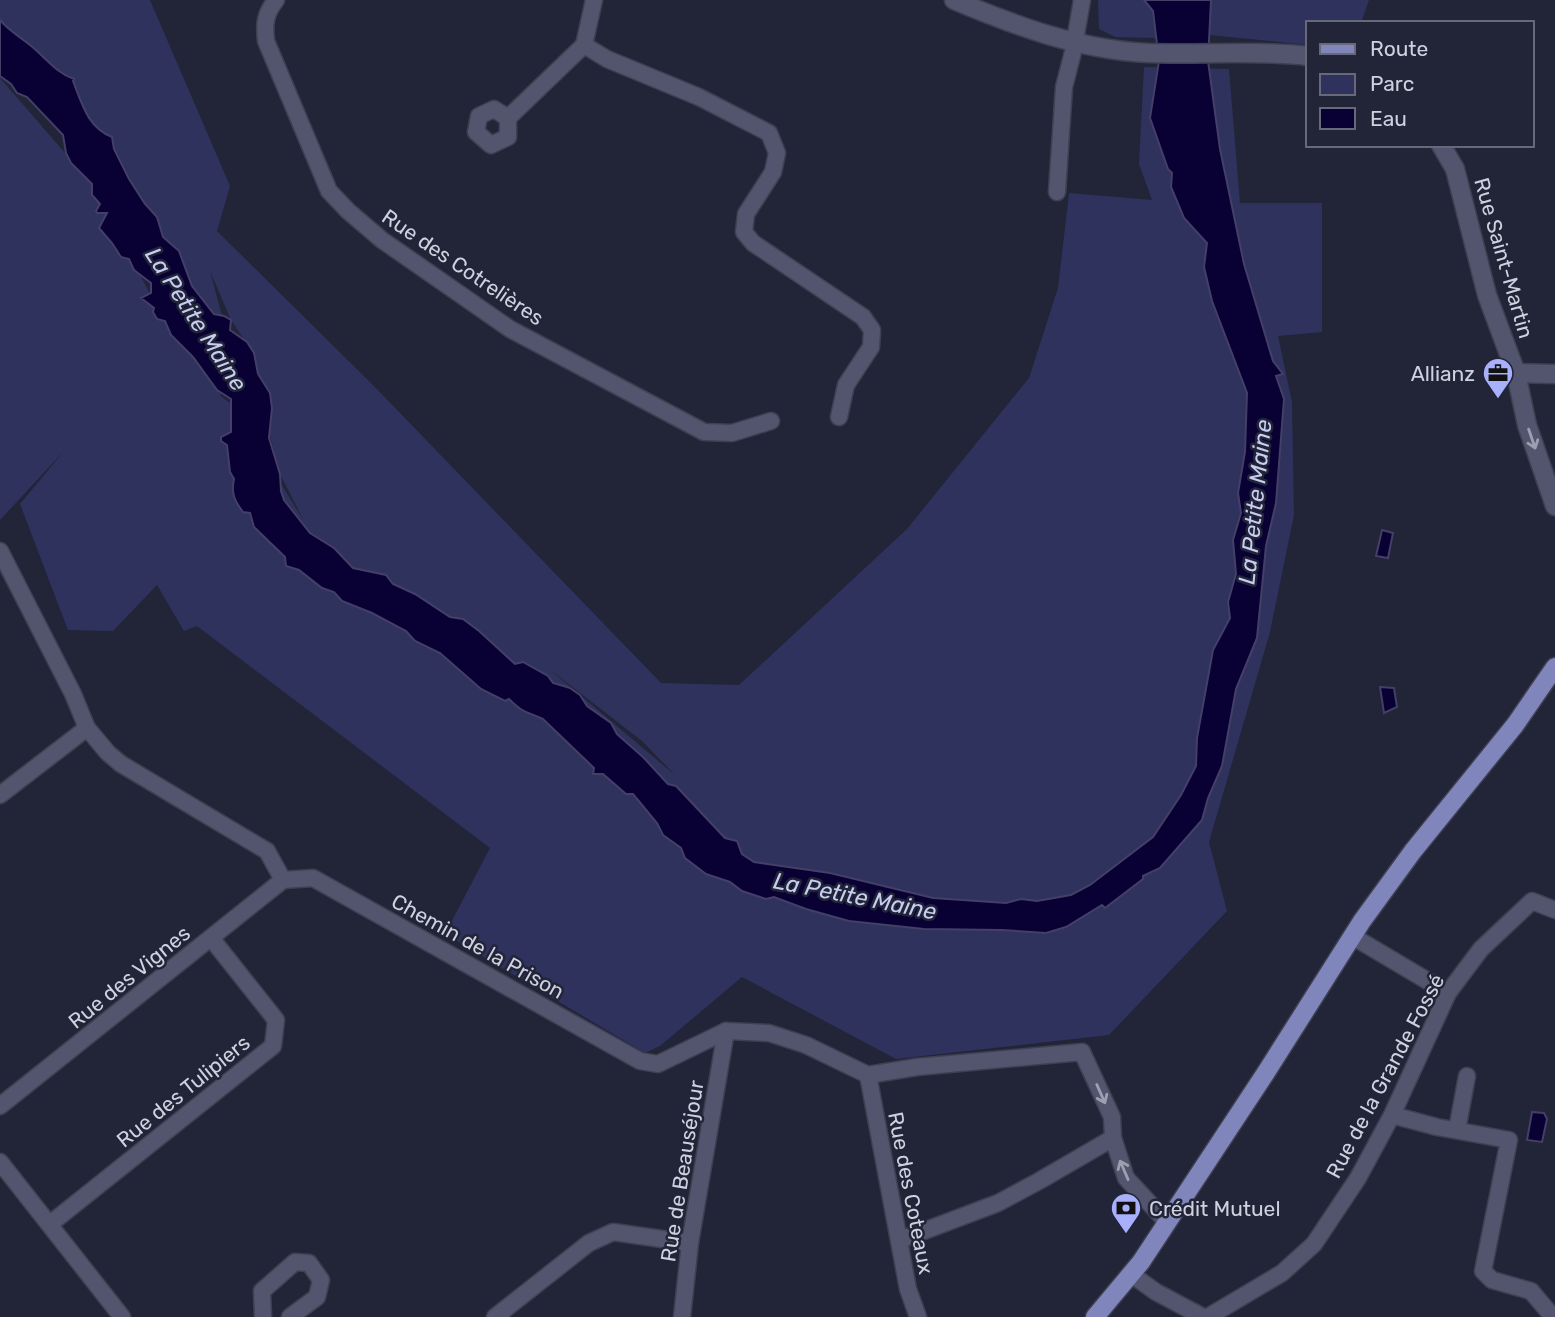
<svg xmlns="http://www.w3.org/2000/svg" width="1555" height="1317" viewBox="0 0 1555 1317" font-family="Rubik,sans-serif">
	<rect width="100%" height="100%" fill="#222438"/>
	<g fill="#2f325d" fill-rule="evenodd">
		<path d="M0,0h150l80,186 -13,45 156,154 288,298 78,2 168,-156 122,-151 29,-90 11,-95 83,7 -13,-36 5,-97 85,2 11,134h82v129l-44,4 14,66 2,113 -24,117 -61,210 18,69 -118,124 -213,24 -154,-82 -82,69 -15,7 -200,-119 45,-86 -293,-222 -13,5 -27,-46 -44,46 -45,-1 -48,-126 44,-53 -64,69v-442l92,106 77,146 -63,-175 -106,-110zM210,271l21,49 22,33 5,21 12,19 2,15 -4,20 12,46 24,47 -72,-116 -12,-10 11,-46zM548,668l94,73 33,34z"/>
		<polygon points="1098,0 1154,0 1156,38 1115,37 1099,29"/>
		<polygon points="1209,0 1369,0 1361,23 1308,23 1308,45 1210,35"/>
	</g>
	<g fill="#090034" stroke="#443f67" stroke-width="2">
		<path d="M1144,0h67l-3,61 12,88 24,115 29,97 10,13 -7,2 8,23 -8,104 -10,43 -9,92 -21,51 -14,77 -14,32 -6,22 -42,48 -17,8v3l-38,29 -3,-3 -36,22 -20,6 -44,-3 -78,-1 -75,-8 -43,-12 -32,-12 -8,2 -24,-8 -12,-9 -24,-8 -21,-16 -4,-10 -18,-13 -6,-12 -24,-29h-7l-23,-20h-10l1,-6 -51,-49c-17,-8 -19,-5 -34,-20l-4,2 -24,-12 -41,-36 -25,-12 -9,-10 -34,-18 -30,-12 -8,-9 -12,-4 -23,-18 -13,-4 -1,-9 -31,-30 -4,-14 -7,-1c-9,-12 -12,-19 -9,-33l-4,-7 -3,-27 -6,-4v-4l10,-5v-33l-14,-9 -24,-33 -22,-22 -6,-14 -8,-2 -4,-7 1,-4 -13,-10 10,-5v-10l-17,-13 -5,-11 -8,-2 -9,-14 -13,-15 8,-15h-10l-1,-2 4,-7 -8,-9v-11l-21,-21 -5,-10 -3,-18 -36,-38 -10,-4 -6,-9 -11,-8v-56c9,11 19,16 30,25 15,12 26,28 44,34l-1,2c9,23 15,47 39,56l2,12 15,30 16,25 12,13 6,20 16,14 13,35 22,28 10,2 7,4 -1,10 17,12 7,11 4,21 12,19 2,15 -3,30 11,36 1,17 3,9 26,33 24,15 19,20 33,7 7,9 22,10 35,23 13,2 16,12 36,33 8,-2 25,14 5,7 17,5 10,7 7,11 24,17 6,11 26,23 25,27 8,2 49,52 12,3 5,13 12,8 76,11 103,25 73,5 15,-4 16,2 34,-6 19,-10 63,-48 28,-42 15,-29 1,-28 16,-88 17,-32 -2,-16 8,-28 -3,-34 8,-27 -3,-20 7,-41 2,-59 -35,-92 -8,-34 3,-24 -23,-25 -13,-31 1,-14 -4,-4 -18,-51 9,-57 -6,-50z"/>
		<polygon points="1382,530 1393,533 1388,558 1376,556"/>
		<polygon points="1380,687 1394,688 1397,707 1384,713"/>
		<polygon points="1532,1112 1544,1113 1547,1119 1542,1142 1527,1140"/>
	</g>
	<g fill="none" stroke-linecap="round" stroke-linejoin="round">
		<g stroke="#3e3f51" stroke-width="19">
			<g id="minor">
				<path d="M276,0c-11,14 -12,24 -10,41l63,150 19,20 34,29 128,89 194,103 28,1 39,-12"/>
				<polyline points="594,0 584,45 607,59 699,97 769,133 777,153 773,172 746,214 744,232 753,243 863,317 872,330 871,347 846,385 839,417"/>
				<polyline points="508,118 494,109 479,116 476,132 491,145 508,137 508,118 584,45"/>
				<polyline points="1057,192 1064,87 1073,52 1082,0"/>
				<polyline points="0,551 73,694 87,728 108,753 121,764 267,851 283,880 313,878 640,1061 658,1064 726,1031 769,1033 806,1045 868,1075 917,1067 1082,1052 1112,1117 1113,1138"/>
				<polyline points="0,795 87,728"/>
				<polyline points="1352,936 1448,993"/>
				<polyline points="868,1075 908,1289 918,1317"/>
				<polyline points="0,1106 283,880"/>
				<polyline points="1392,1115 1437,1127 1509,1140 1483,1271 1492,1280 1531,1291 1553,1317"/>
				<polyline points="1457,1130 1467,1076"/>
				<polyline points="0,1162 122,1317"/>
				<polyline points="50,1224 273,1046 276,1020 211,938"/>
				<polyline points="900,1240 998,1203 1039,1181 1113,1138 1126,1178 1167,1222"/>
				<polyline points="1131,1274 1156,1292 1203,1317"/>
				<polyline points="263,1317 262,1291 295,1262 309,1263 321,1280 317,1297 290,1317"/>
				<polyline points="495,1317 589,1243 613,1232 690,1243"/>
				<polyline points="682,1317 690,1243 726,1031"/>
				<polyline points="1208,1317 1282,1273 1314,1244 1358,1178 1392,1115 1448,993 1481,949 1532,901 1555,910"/>
			</g>
		</g>
		<g stroke="#3e3f51" stroke-width="21">
			<g id="secondary">
				<path d="M954,0c62,26 126,50 194,53 53,2 108,-3 160,3"/>
				<polyline points="1441,145 1455,169 1487,295 1516,373 1527,425 1555,506"/>
				<polyline points="1516,373 1555,374"/>
			</g>
		</g>
		<g stroke="#3e3f51" stroke-width="21">
			<polyline id="primary" points="1095,1317 1141,1262 1265,1074 1362,921 1413,851 1515,725 1555,667"/>
		</g>
		<use href="#minor" stroke="#52556d" stroke-width="16"/>
		<use href="#secondary" stroke="#52556d" stroke-width="18"/>
		<use href="#primary" stroke="#8086bc" stroke-width="18"/>
	</g>
	<defs><path id="oneway-shaft" d="M-6 0H5M1.5-3L5.5 0L1.5 3" fill="none" stroke-width="1.6" stroke-linecap="round" stroke-linejoin="round" transform="scale(1.75)"/></defs>
	<g stroke="#9d9fb1">
		<use href="#oneway-shaft" transform="translate(1532 439) rotate(71)"/>
		<use href="#oneway-shaft" transform="translate(1101 1094) rotate(66)"/>
		<use href="#oneway-shaft" transform="translate(1124 1170) rotate(-113)"/>
	</g>
	<defs>
		<g id="office-pin" transform="scale(1.575)"><path d="M0 17L-7.5 6A9.5 9.5 0 1 1 7.5 6Z" fill="#a8b0fc" stroke="#222438"/><path d="M-6-3h4V-5.5h4V-3h4V5H-6ZM-1-4.5V-3h2v-1.5ZM-6 0V1H6V0Z" fill="#111"/></g>
		<g id="bank-pin" transform="scale(1.575)"><path d="M0 17L-7.5 6A9.5 9.5 0 1 1 7.5 6Z" fill="#a8b0fc" stroke="#222438"/><path d="M-6-4H6V4H-6ZM0-2.3a2.3 2.3 0 1 0 0 4.6a2.3 2.3 0 1 0 0-4.6Z" fill="#111"/></g>
	</defs>
	<g fill-rule="evenodd">
		<use href="#office-pin" x="1498" y="373"/>
		<use href="#bank-pin" x="1126" y="1208"/>
	</g>
	<g text-anchor="middle" dominant-baseline="central" stroke-width="5" stroke-linejoin="round" paint-order="stroke">
		<g font-size="21" fill="#cfd1df" stroke="#222438">
			<text transform="translate(1504 258) rotate(74)">Rue Saint-Martin</text>
			<text transform="translate(463 267) rotate(34)">Rue des Cotrelières</text>
			<text transform="translate(478 946) rotate(29)">Chemin de la Prison</text>
			<text transform="translate(129 977) rotate(-39)">Rue des Vignes</text>
			<text transform="translate(1385 1076) rotate(-62)">Rue de la Grande Fossé</text>
			<text transform="translate(183 1091) rotate(-39)">Rue des Tulipiers</text>
			<text transform="translate(682 1171) rotate(-81)">Rue de Beauséjour</text>
			<text transform="translate(911 1193) rotate(79)">Rue des Coteaux</text>
		</g>
		<g font-size="21" fill="#cfd1df" stroke="#222438" text-anchor="end">
			<text x="1475" y="373">Allianz</text>
			<text x="1149" y="1208" text-anchor="start">Crédit Mutuel</text>
		</g>
		<g font-size="23" font-style="italic" fill="#c8cdf2" stroke="#222438">
			<text transform="translate(196 319) rotate(57)">La Petite Maine</text>
			<text transform="translate(1255 502) rotate(-84)">La Petite Maine</text>
			<text transform="translate(855 896) rotate(11)">La Petite Maine</text>
		</g>
	</g>
	<rect x="1306" y="21" width="228" height="126" fill="#222438" stroke="#67697b" stroke-width="2"/>
	<rect x="1320" y="44" width="35" height="10" fill="#8086bc" stroke="#67697b" stroke-width="2"/>
	<text x="1370" y="56" font-size="21" fill="#cfd1df">Route</text>
	<rect x="1320" y="74" width="35" height="21" fill="#2f325d" stroke="#67697b" stroke-width="2"/>
	<text x="1370" y="91" font-size="21" fill="#cfd1df">Parc</text>
	<rect x="1320" y="108" width="35" height="21" fill="#090034" stroke="#67697b" stroke-width="2"/>
	<text x="1370" y="126" font-size="21" fill="#cfd1df">Eau</text>
</svg>
